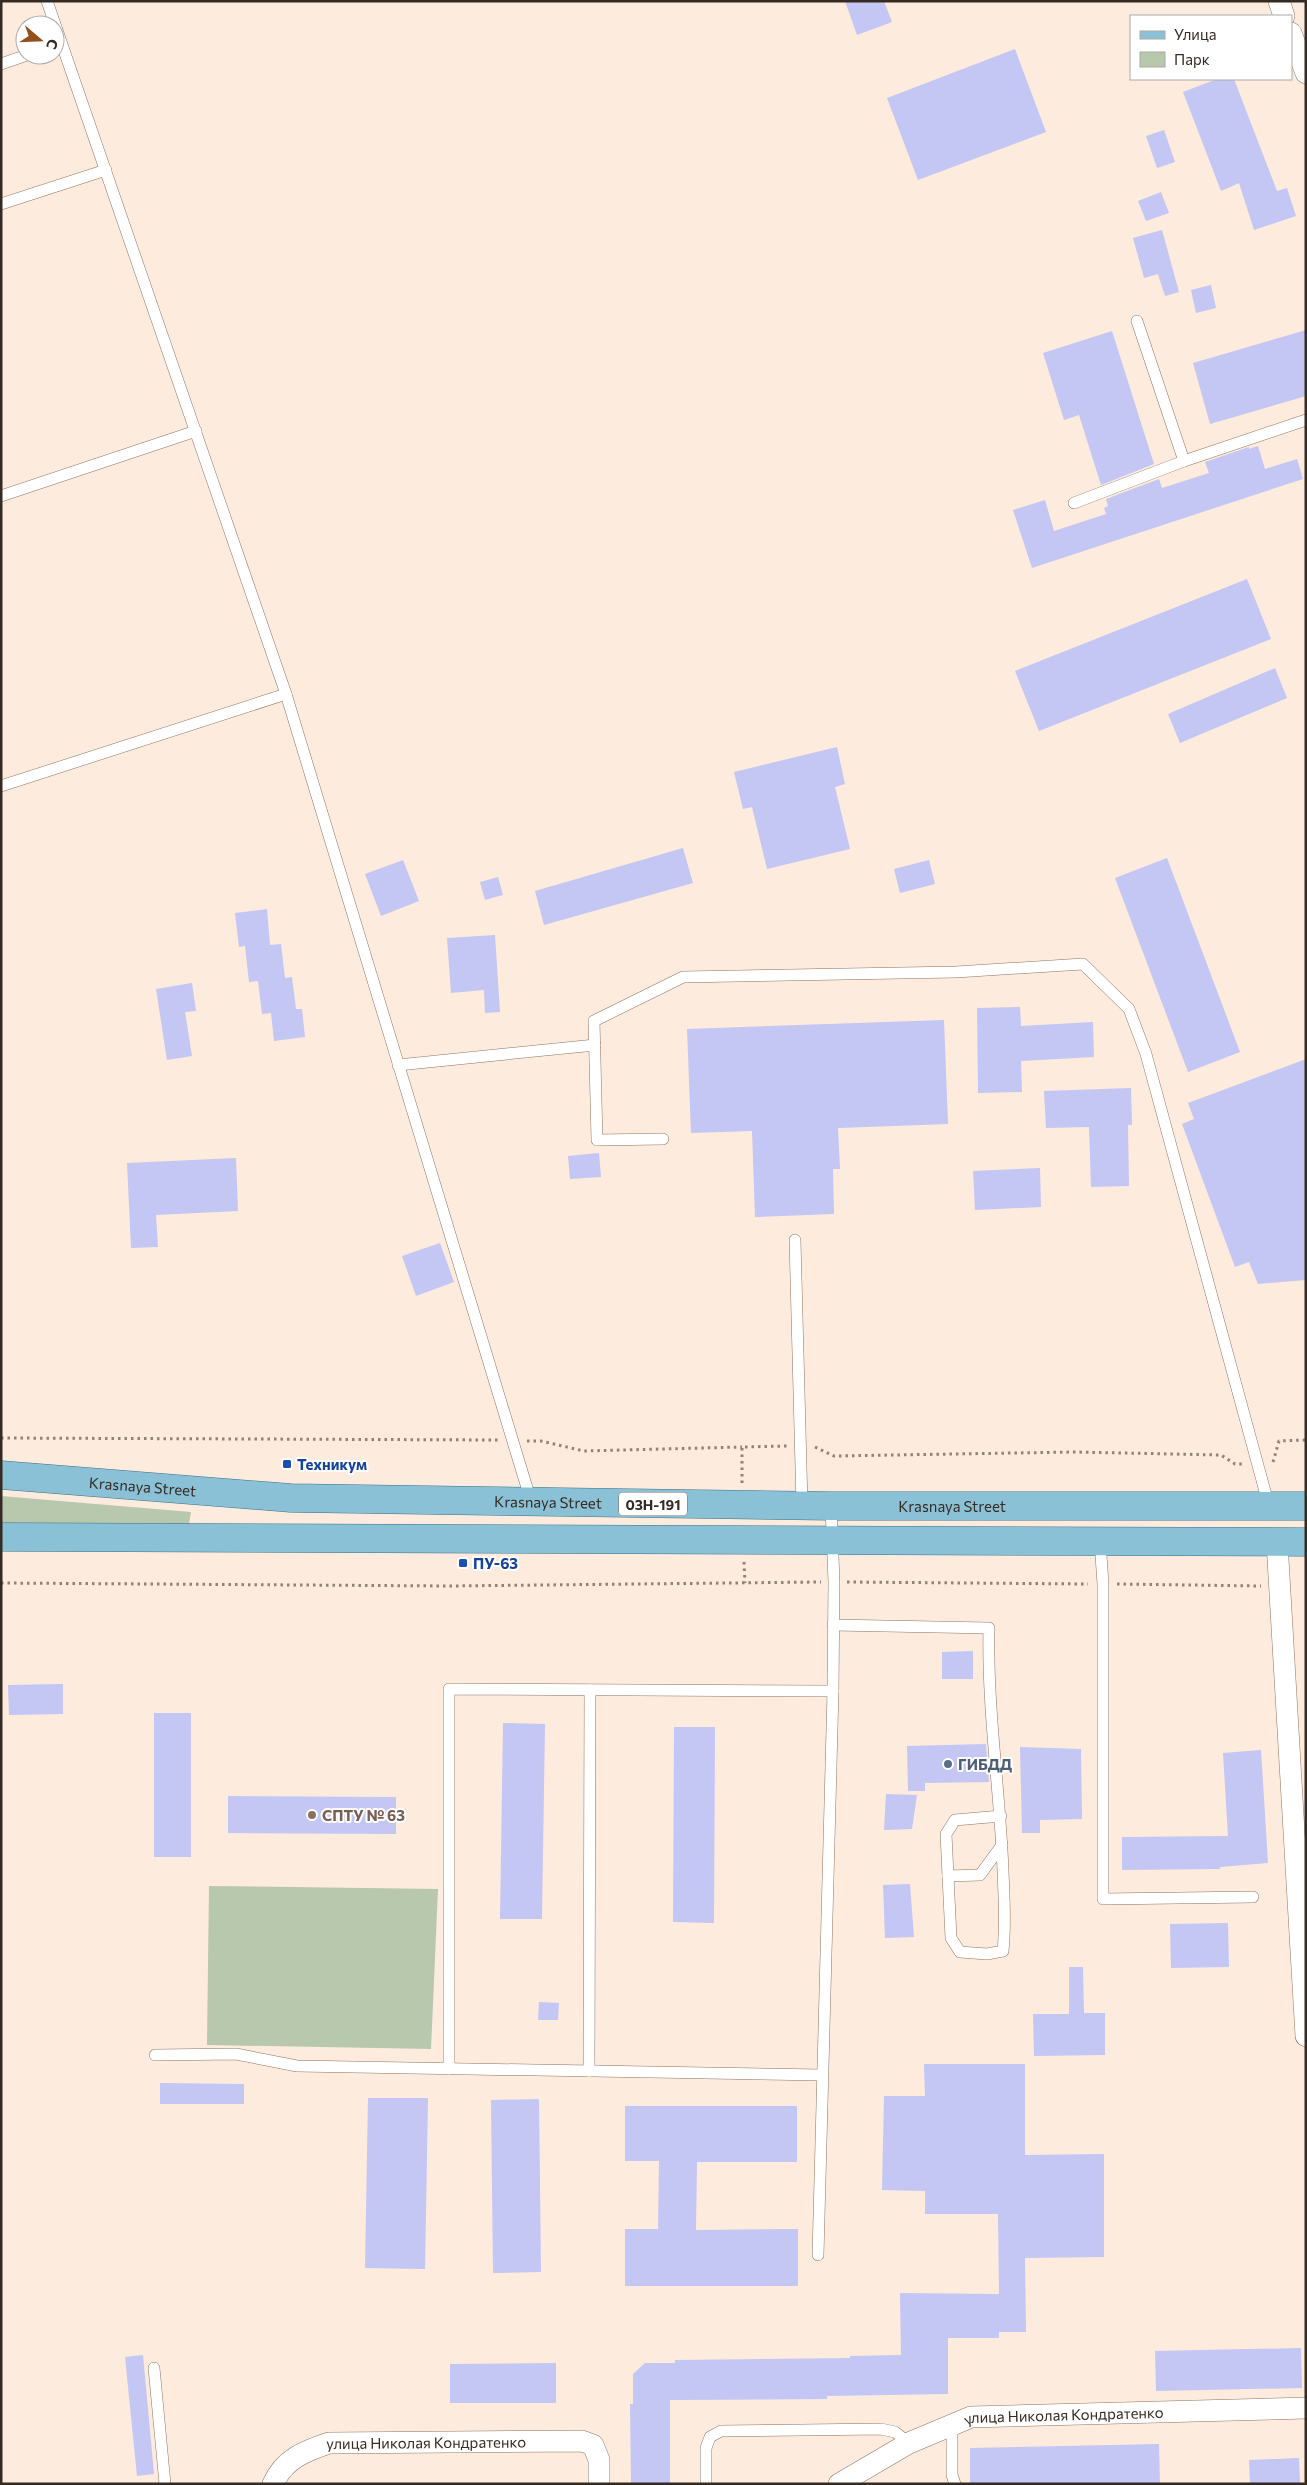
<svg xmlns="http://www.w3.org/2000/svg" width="1307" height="2485" viewBox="0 0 1307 2485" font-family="Commissioner,sans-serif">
	<rect width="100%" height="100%" fill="#fdebde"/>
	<g fill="#b7c8ac">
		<polygon points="1,1496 191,1512 189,1524 1,1523"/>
		<polygon points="209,1886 438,1889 431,2049 207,2045"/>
	</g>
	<g fill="#c4c6f3">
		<polygon points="845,1 884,1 892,22 857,35"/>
		<polygon points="1015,49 1046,132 918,180 887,98"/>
		<polygon points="1217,79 1234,79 1277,191 1287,188 1296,216 1254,230 1239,183 1221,191 1183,92"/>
		<polygon points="1164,130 1175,162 1157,168 1146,136"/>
		<polygon points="1161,192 1169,213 1146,221 1138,201"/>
		<polygon points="1162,230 1179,292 1165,296 1158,274 1144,278 1133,238"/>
		<polygon points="1211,285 1216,308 1196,313 1191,290"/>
		<polygon points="1306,330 1306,396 1210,424 1193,363"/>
		<polygon points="1112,331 1154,464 1101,485 1079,415 1064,420 1043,353"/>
		<polygon points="1258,446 1265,469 1297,459 1303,479 1032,568 1013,510 1045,500 1054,531 1106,514 1104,508 1108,506 1106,499 1159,479 1162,488 1209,473 1205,462 1249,447 1249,449"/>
		<polygon points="1247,579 1271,639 1039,731 1015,671"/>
		<polygon points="1275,668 1287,698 1180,743 1168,714"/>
		<polygon points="837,747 845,784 835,787 850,849 767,869 752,807 743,809 734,772"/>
		<polygon points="683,848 693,883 544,925 535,891"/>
		<polygon points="1167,858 1240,1052 1188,1072 1115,878"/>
		<polygon points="403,860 419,901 381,916 365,874"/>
		<polygon points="929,860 935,884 900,893 894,869"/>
		<polygon points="498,877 503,895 485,900 480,882"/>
		<polygon points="267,909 270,945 281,944 285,978 292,977 296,1009 302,1009 305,1037 274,1041 271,1013 262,1014 258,981 249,982 245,946 239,947 235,913"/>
		<polygon points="495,935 500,1012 485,1013 484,990 451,993 447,938"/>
		<polygon points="192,983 196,1011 185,1012 192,1056 167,1060 156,989"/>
		<polygon points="1020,1007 1021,1026 1093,1022 1094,1057 1021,1061 1022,1092 978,1093 977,1008"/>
		<polygon points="944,1020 948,1124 838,1128 840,1169 833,1169 834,1214 755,1217 752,1131 691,1133 687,1029"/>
		<polygon points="1306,1059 1306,1280 1258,1284 1249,1262 1235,1267 1182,1124 1194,1119 1188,1103"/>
		<polygon points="1131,1088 1132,1125 1128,1125 1129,1186 1091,1187 1089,1127 1046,1128 1044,1091"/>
		<polygon points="599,1153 601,1177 570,1179 568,1156"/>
		<polygon points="236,1158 238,1211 156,1215 158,1247 131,1248 127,1163"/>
		<polygon points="1040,1168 1041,1207 975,1210 973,1171"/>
		<polygon points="440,1243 454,1282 416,1296 402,1256"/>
		<polygon points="973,1651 973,1679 942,1679 942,1652"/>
		<polygon points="63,1684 63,1714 9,1715 8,1685"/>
		<rect x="154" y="1713" width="37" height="144"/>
		<polygon points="503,1723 545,1724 542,1919 500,1919"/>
		<polygon points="674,1727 715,1727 714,1923 673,1922"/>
		<polygon points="986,1744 989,1782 925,1783 925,1791 908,1791 907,1746"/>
		<polygon points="1020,1747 1081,1749 1082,1819 1040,1820 1040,1833 1022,1833"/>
		<polygon points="1261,1750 1268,1863 1220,1867 1220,1869 1122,1870 1122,1837 1228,1836 1223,1753"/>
		<polygon points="886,1794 917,1795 912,1829 884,1830"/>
		<polygon points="228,1796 396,1797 396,1834 228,1833"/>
		<polygon points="910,1884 914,1937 885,1938 883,1885"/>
		<polygon points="1228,1923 1229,1967 1171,1968 1170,1924"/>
		<polygon points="1069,1967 1083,1967 1084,2013 1105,2013 1105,2055 1034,2056 1033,2014 1069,2014"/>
		<polygon points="539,2002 559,2003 558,2020 538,2020"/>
		<polygon points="924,2064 1025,2064 1025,2155 1104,2154 1104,2257 1025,2258 1026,2332 999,2332 999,2338 948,2338 948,2394 827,2396 827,2399 670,2400 670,2484 631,2484 630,2404 633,2404 633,2374 645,2363 675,2363 675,2360 850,2358 850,2356 901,2355 900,2293 999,2294 998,2214 925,2214 925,2191 882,2190 884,2096 925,2096"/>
		<polygon points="160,2083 244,2084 244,2104 160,2104"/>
		<polygon points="368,2098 428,2098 425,2269 365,2268"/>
		<polygon points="539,2099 541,2272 493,2273 491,2100"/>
		<polygon points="625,2106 797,2106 797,2162 697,2162 696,2230 798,2229 798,2286 625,2286 625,2229 658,2229 659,2161 625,2161"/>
		<polygon points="1301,2348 1302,2388 1156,2391 1155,2351"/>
		<polygon points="143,2355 154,2474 137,2476 125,2357"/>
		<polygon points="556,2363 556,2403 450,2403 450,2364"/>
		<polygon points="1159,2444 1160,2484 970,2484 970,2448"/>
		<polygon points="1299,2458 1300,2484 1250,2484 1249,2460"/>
	</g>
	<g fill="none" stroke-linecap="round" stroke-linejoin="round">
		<g stroke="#8e7561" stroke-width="12">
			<g id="lane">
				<polyline points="47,1 286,694 531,1501"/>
				<polyline points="1,64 27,55"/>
				<polyline points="1,204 106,170"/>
				<polyline points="1137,321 1184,461"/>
				<polyline points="1,496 196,431"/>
				<polyline points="1074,503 1184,461 1306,420"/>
				<polyline points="1,786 286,694"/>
				<polyline points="398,1065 595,1045"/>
				<polyline points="663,1139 597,1140 594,1021 683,977 956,972 1083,964 1129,1009 1146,1054 1269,1506"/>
				<polyline points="795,1240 802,1505"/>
				<polyline points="1100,1541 1103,1584 1103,1899 1253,1897"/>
				<path d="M833,1625l156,3c-2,81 11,162 14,243 1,27 3,53 0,80l-16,3 -27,-2 -9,-14 -5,-104 9,-14 46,-4"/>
				<polyline points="948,1876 980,1875 1002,1845"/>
				<polyline points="155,2055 236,2054 297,2066 822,2075"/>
				<polyline points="449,2069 449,1689 833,1691"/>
				<polyline points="589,2071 590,1690"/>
				<polyline points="818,2255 833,1691 834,1582 831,1506"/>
				<polyline points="154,2368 165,2484"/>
				<polyline points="952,2424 952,2475 955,2484"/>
				<polyline points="706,2484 706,2448 710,2437 721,2431 881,2429 895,2432 909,2443"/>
			</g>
		</g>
		<g stroke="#8e7561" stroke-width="22">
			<g id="street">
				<polyline points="1279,1 1284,16"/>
				<polyline points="1291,33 1306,73"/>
				<polyline points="1277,1542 1306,2036"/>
				<path id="s1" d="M273,2484c11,-25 32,-33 56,-41l253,-2 11,4 6,15v24"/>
				<path id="s2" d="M839,2484l70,-41 62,-26 335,-9"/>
			</g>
		</g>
		<g stroke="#3a7185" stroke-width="29">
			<g id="primary">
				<path id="s3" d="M1,1475l290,23 540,8h475"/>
				<polyline points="1,1537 1306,1542"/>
			</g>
		</g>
		<g stroke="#8f8277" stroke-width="3" stroke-dasharray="2.5 4" stroke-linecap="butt">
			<polyline points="1,1438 498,1440"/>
			<polyline points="527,1441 541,1441 584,1451 742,1447"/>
			<polyline points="815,1447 834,1456 1074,1452 1221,1455 1235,1464 1242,1464"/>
			<polyline points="1273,1462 1279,1441 1306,1440"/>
			<polyline points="742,1483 742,1447 787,1446"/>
			<polyline points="744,1562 745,1583"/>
			<polyline points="847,1582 1088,1584"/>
			<polyline points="1,1583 449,1586 821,1582"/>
			<polyline points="1117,1584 1261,1586"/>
		</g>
		<use href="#lane" stroke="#fff" stroke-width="11"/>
		<use href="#street" stroke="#fff" stroke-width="21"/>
		<use href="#primary" stroke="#8bc1d6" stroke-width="28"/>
	</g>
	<g fill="#1a4fb4" stroke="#fff" stroke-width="2">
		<rect x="282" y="1459" width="10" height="10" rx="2.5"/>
		<rect x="458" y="1558" width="10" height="10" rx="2.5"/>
	</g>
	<circle fill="#5c6f8a" stroke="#fff" stroke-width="2" cx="948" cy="1764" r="5"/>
	<circle fill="#8d6e63" stroke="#fff" stroke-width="2" cx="312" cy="1815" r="5"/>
	<g text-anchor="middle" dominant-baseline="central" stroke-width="4" stroke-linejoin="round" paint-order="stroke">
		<rect fill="#fff" stroke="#726b64" stroke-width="1" x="619" y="1492.5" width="68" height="23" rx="4"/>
		<g font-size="14" font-weight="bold" fill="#352b22">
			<text x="653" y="1504">03Н-191</text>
		</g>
		<g font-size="15" font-weight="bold" fill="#164399" stroke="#fff" text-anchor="start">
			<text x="297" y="1464">Техникум</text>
			<text x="473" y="1563">ПУ-63</text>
		</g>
		<g font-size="15" fill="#352b22" stroke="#fff">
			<text stroke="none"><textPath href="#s3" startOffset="142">Krasnaya Street</textPath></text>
			<text stroke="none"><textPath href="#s3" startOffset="548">Krasnaya Street</textPath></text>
			<text stroke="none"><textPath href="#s3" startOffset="952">Krasnaya Street</textPath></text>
			<text stroke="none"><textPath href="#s2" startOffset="241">улица Николая Кондратенко</textPath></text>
			<text stroke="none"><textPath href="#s1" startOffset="169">улица Николая Кондратенко</textPath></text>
		</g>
		<g font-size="15" font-weight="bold" fill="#4e5e75" stroke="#fff" text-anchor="start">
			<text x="958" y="1764">ГИБДД</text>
		</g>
		<g font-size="15" font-weight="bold" fill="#785e54" stroke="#fff" text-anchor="start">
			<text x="322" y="1815">СПТУ № 63</text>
		</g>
	</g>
	<rect width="1307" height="2485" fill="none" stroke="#352b22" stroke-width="5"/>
	<rect x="1130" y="15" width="162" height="65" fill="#ffffff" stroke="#aeaaa7"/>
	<rect x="1140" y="31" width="25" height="8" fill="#8bc1d6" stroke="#aeaaa7"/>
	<text x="1174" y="40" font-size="15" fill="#352b22">Улица</text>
	<rect x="1140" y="52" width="25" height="15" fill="#b7c8ac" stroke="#aeaaa7"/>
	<text x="1174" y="65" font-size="15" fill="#352b22">Парк</text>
	<g transform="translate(40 40) rotate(109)"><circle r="24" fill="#ffffff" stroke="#aeaaa7"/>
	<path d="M0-4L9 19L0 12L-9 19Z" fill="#92501e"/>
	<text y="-8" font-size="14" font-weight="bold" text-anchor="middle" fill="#352b22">С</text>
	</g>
</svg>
